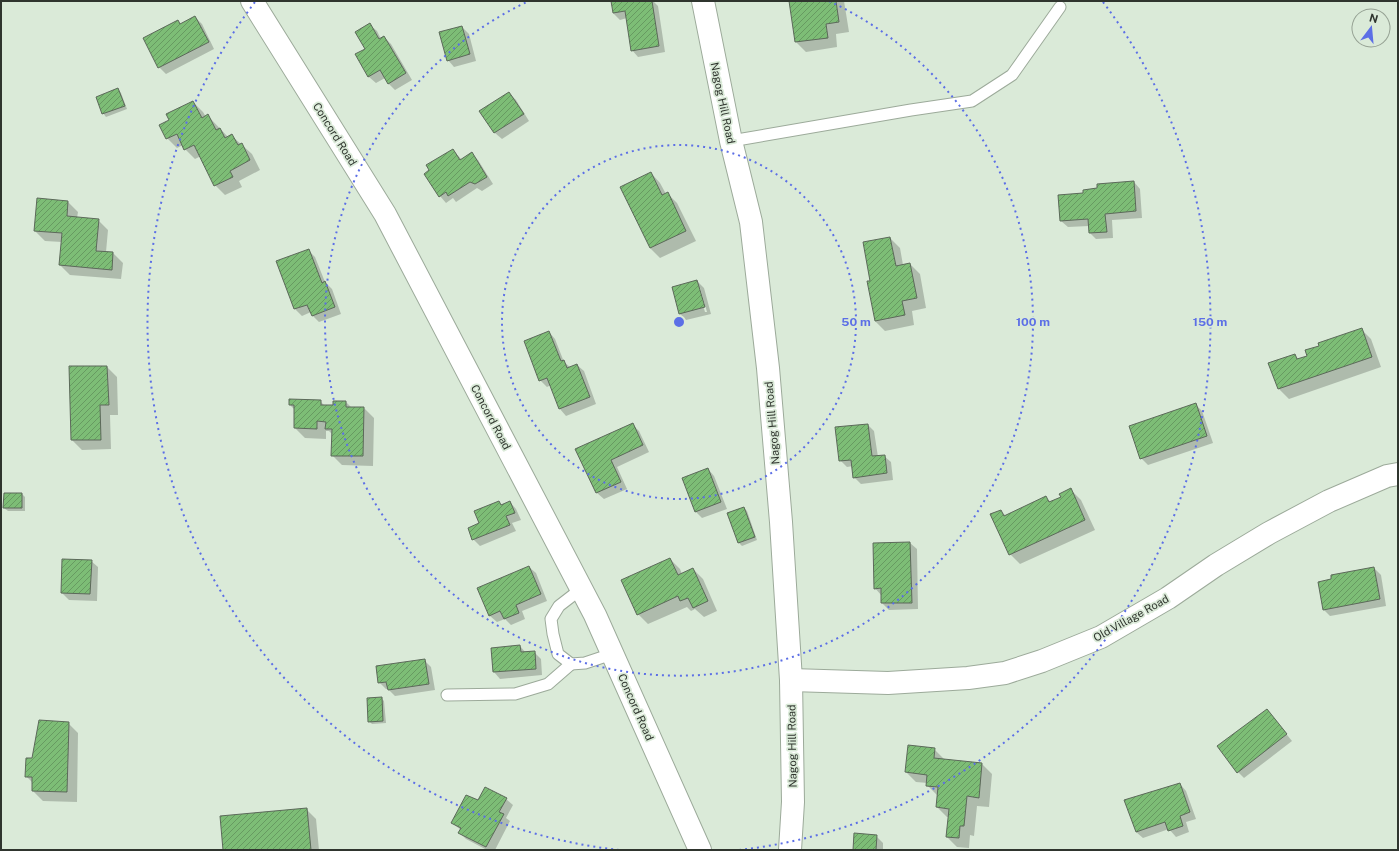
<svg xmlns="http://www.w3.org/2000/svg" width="1399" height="851" viewBox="0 0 1399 851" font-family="'Public Sans',sans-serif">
	<defs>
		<pattern id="building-hatch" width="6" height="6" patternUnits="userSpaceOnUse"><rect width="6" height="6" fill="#7dbd76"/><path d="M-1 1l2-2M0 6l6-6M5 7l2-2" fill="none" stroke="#679a61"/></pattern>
	</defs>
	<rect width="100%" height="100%" fill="#daead8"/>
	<g fill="#0003" fill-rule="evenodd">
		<polygon points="612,1 653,1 658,6 665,52 638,57 632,50 627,18 620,20 613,13"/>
		<polygon points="795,1 844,1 849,32 836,34 837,47 806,52 796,42 790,2"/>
		<polygon points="195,17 202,24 214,49 166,74 159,67 178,21 181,24"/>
		<polygon points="370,25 377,31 381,39 384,37 391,44 412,80 395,90 388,83 385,78 376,83 369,77 356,55 366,49"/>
		<polygon points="462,27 469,34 476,61 454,67 448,60"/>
		<polygon points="118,89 121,93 127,109 106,117 103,113"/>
		<polygon points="509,93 516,100 529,121 502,139 495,133 481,111"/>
		<polygon points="193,102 203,112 206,117 208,116 229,138 232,136 252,154 260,170 239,181 242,187 225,195 215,185 201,156 195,159 185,149 183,145 177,148 167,138 170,121"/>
		<polygon points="453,150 462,160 472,154 478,160 493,184 482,191 477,188 456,202 453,198 446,203 440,196"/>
		<polygon points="651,173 660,183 666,194 667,193 677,203 696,241 660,258 650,248 621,188"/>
		<polygon points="1134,182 1140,189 1142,218 1112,220 1113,238 1096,239 1090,233 1089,226 1068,227 1061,221 1084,194 1098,189"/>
		<polygon points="68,202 78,212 77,218 98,220 108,230 106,252 113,253 123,263 121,279 70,275 60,265 62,242 45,241 35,231"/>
		<polygon points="890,238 900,248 903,265 910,264 920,274 926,308 912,311 914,325 885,331 875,321 871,281"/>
		<polygon points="308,250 315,257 325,282 332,289 341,314 319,322 313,316 311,312 302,316 295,309 277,262"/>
		<path d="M697,281l7,7 7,26 -25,6 -6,-6zM698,288h2l7,24h-2z"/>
		<polygon points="1361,329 1371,339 1381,367 1289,399 1279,389 1295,355 1299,360 1308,356 1320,347"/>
		<polygon points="549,332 555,339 564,362 570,367 577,365 584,371 596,404 566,416 560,409 551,385 547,387 540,380"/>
		<polygon points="107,367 117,377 118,415 110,415 111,449 82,450 72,440"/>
		<polygon points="320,401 325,406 334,406 346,402 352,408 364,408 374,418 373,466 342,465 332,455 333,435 329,431 326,431 326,439 305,438 295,428 295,410 290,405"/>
		<polygon points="1195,404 1202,411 1213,443 1148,465 1141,458"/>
		<polygon points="632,424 639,431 649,452 617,467 627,489 604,499 597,493 577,449"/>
		<polygon points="868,425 874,431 878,457 884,456 891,462 893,480 861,484 854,477 853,466 847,467 840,460"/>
		<polygon points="708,469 714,476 727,509 702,518 696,512 683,478"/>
		<polygon points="1071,490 1081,500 1095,530 1020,564 1010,554 1001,511 1006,516 1046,498 1051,502 1062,497"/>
		<polygon points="22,494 25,497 25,511 8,511 4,508"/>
		<polygon points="499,502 502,505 510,502 516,509 521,520 512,523 516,531 480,546 473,539 480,524"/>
		<polygon points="744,508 747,511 757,540 742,546 739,543 729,514"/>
		<polygon points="910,543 917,549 918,609 889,610 882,603 881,595 875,588"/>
		<polygon points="670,559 680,569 682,574 693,569 703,579 717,611 704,617 695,609 691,611 687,607 648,624 638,614"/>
		<polygon points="91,561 98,567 97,601 69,600 62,593"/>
		<polygon points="529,567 536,573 547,601 522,611 525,619 511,625 505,619 497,622 490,616 478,588"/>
		<polygon points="1374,568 1381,575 1386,606 1330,616 1324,610"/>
		<polygon points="520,646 526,653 534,652 541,659 542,675 500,679 494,672 492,649"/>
		<polygon points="424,660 431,667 435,690 395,696 388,689 386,689 379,682"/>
		<polygon points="381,698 384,701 386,723 372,724 369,721"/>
		<polygon points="1267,710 1292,741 1244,778 1238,772"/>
		<polygon points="68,723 78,733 77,802 43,801 33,791 33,783 26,776 33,759"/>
		<polygon points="934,749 944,759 944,760 982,764 992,774 989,807 977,806 974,836 970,835 969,848 957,847 947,837 949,817 947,817 937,807 937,795 927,785 928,783 916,782 906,772"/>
		<polygon points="1180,784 1186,791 1196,819 1186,822 1189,832 1176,837 1169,829 1143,838 1136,832"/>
		<polygon points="506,799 513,805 506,818 510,821 495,850 487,850 466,839 459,832 461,830 452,823 478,802"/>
		<polygon points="306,809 316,819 319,850 224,850"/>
		<polygon points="876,836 883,843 883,850 854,850"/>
	</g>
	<g fill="url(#building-hatch)" stroke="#5c695a">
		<polygon points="611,1 652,1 659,46 631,51 625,11 613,13"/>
		<polygon points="789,1 836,1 839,22 826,24 828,38 795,42"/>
		<polygon points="195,16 209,42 158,68 143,38 178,20 180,24"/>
		<polygon points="370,23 379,39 384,36 406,73 388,84 380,70 368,77 355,54 365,49 355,32"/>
		<polygon points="462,26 470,54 447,61 439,32"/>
		<polygon points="118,88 125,106 102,114 96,97"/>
		<polygon points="509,92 524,114 494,133 479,111"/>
		<polygon points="193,101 202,118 208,114 216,130 220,128 225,138 232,134 238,145 242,143 250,160 230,171 233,177 214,186 194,145 184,150 177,134 166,139 159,125 169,120 166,114"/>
		<polygon points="453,149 460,160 472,152 487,177 475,184 470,182 448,196 446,192 439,197 424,174 429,170 426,165"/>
		<polygon points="651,172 662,195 668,192 686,231 650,248 620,187"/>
		<polygon points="1134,181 1136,211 1105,214 1107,232 1089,233 1088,219 1060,221 1058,195 1083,193 1083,190 1097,188 1097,184"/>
		<polygon points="37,198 68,201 67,216 99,219 96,251 113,252 112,270 59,265 62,233 34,231"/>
		<polygon points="890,237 896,266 910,263 917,298 902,301 905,315 875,321 867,281 870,281 863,242"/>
		<polygon points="309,249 322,283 325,281 335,307 312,316 307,305 294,309 276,261"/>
		<polygon points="697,280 705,307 679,314 672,287"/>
		<polygon points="1362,328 1372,357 1278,389 1268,363 1295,354 1297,359 1307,356 1305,350 1319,346 1318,343"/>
		<polygon points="549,331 561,361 564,360 567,368 577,364 590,397 559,409 547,378 539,381 524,341"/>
		<polygon points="69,366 107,366 109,405 100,405 101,440 71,440"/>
		<polygon points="289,399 321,400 321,405 333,405 333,401 346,401 346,407 364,407 363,456 331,456 332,429 325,429 326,422 317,421 317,429 294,428 294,405 289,405"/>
		<polygon points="1196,403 1207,436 1140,459 1129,426"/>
		<polygon points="633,423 643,445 611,460 621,482 596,493 575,449"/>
		<polygon points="868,424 872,456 885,455 887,473 853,478 851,460 839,461 835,427"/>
		<polygon points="708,468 721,502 695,512 682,478"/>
		<polygon points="1071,488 1085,520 1009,555 990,514 1001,510 1004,516 1046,496 1049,502 1061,497 1059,494"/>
		<polygon points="4,493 22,493 22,508 3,508"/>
		<polygon points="499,501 501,505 510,501 515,513 506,516 510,525 472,540 468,528 479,523 474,511"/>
		<polygon points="744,507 755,537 738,543 727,513"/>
		<polygon points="910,542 912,603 881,603 881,588 874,589 873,543"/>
		<polygon points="670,558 678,575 693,568 708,601 693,608 688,598 680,601 678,596 637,615 621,580"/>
		<polygon points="62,559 92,560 90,594 61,593"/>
		<polygon points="529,566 541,594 516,605 519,613 504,619 500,611 489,616 477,588"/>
		<polygon points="1374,567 1380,599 1323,610 1318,582 1331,579 1331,575"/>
		<polygon points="520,645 521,652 535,651 536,669 493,672 491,648"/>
		<polygon points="425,659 429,684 388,690 386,682 378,683 376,666"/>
		<polygon points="382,697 383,721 368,722 367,698"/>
		<polygon points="1267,709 1287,734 1237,773 1217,746"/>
		<polygon points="39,720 69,722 67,792 32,791 32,777 25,777 26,758 32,758"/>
		<polygon points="908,745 935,748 934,758 982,763 979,798 967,796 964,826 960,826 959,838 946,837 949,809 936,807 938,787 926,786 927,775 905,772"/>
		<polygon points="1180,783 1190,812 1180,816 1183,826 1168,831 1165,822 1136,832 1124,800"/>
		<polygon points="485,787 507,798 499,812 504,814 486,847 458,833 461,828 451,823 466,795 478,800"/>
		<polygon points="307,808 311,850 223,850 220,816"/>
		<polygon points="854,833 877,835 876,850 853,850"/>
	</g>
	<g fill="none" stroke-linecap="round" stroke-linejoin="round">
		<g stroke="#9caa9a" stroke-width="13">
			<g id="lane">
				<polyline points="731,141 911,110 972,101 1012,75 1060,7"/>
				<polyline points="581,589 559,606 551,619 553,634 558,654 571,664 585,663 612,654"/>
				<polyline points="447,695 515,694 548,684 571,664"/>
			</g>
		</g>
		<g stroke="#9caa9a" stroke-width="24">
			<g id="street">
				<polyline points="703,1 731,141 751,222 768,368 781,522 791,680 793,802 790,850"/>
				<polyline points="791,680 888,683 968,678 1005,673 1042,661 1101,637 1168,598 1216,565 1269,533 1329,501 1387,476 1398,474"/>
			</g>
		</g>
		<g stroke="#9caa9a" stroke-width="24">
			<polyline id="secondary" points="252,1 385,214 595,615 700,850"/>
		</g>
		<use href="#lane" stroke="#fff" stroke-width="11"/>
		<use href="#street" stroke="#fff" stroke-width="22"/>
		<use href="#secondary" stroke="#fff" stroke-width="22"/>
	</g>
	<g fill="none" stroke="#5c6fe6" stroke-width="2" stroke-dasharray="2 4">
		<circle cx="679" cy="322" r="177"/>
		<path d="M829 1A354 354 0 1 1 529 1"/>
		<path d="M619 850A531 531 0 0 1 255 2M1103 2A531 531 0 0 1 739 850"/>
	</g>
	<g text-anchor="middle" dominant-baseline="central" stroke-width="3.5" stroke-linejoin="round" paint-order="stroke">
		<g font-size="11" fill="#2f352e" stroke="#daead8">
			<text transform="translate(723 103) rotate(78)">Nagog Hill Road</text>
			<text transform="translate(335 134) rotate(58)">Concord Road</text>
			<text transform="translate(491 417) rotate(62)">Concord Road</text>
			<text transform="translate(772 423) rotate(-95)">Nagog Hill Road</text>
			<text transform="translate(1131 618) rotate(-29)">Old Village Road</text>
			<text transform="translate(636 707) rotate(66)">Concord Road</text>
			<text transform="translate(792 746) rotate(-91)">Nagog Hill Road</text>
		</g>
	</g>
	<circle cx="679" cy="322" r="6" fill="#5c6fe6" stroke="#daead8" stroke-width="2"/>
	<g font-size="12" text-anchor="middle" font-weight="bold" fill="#5c6fe6" stroke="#daead8" stroke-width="3.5" stroke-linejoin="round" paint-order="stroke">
		<text x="856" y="326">50 m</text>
		<text x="1033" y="326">100 m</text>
		<text x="1210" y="326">150 m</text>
	</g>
	<rect width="1399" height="851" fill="none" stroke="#2f352e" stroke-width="4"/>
	<g transform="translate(1371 28) rotate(16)"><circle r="19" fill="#daead8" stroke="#96a294"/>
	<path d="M0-3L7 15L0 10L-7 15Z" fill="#5c6fe6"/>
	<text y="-6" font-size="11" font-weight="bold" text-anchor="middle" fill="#2f352e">N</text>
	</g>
</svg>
